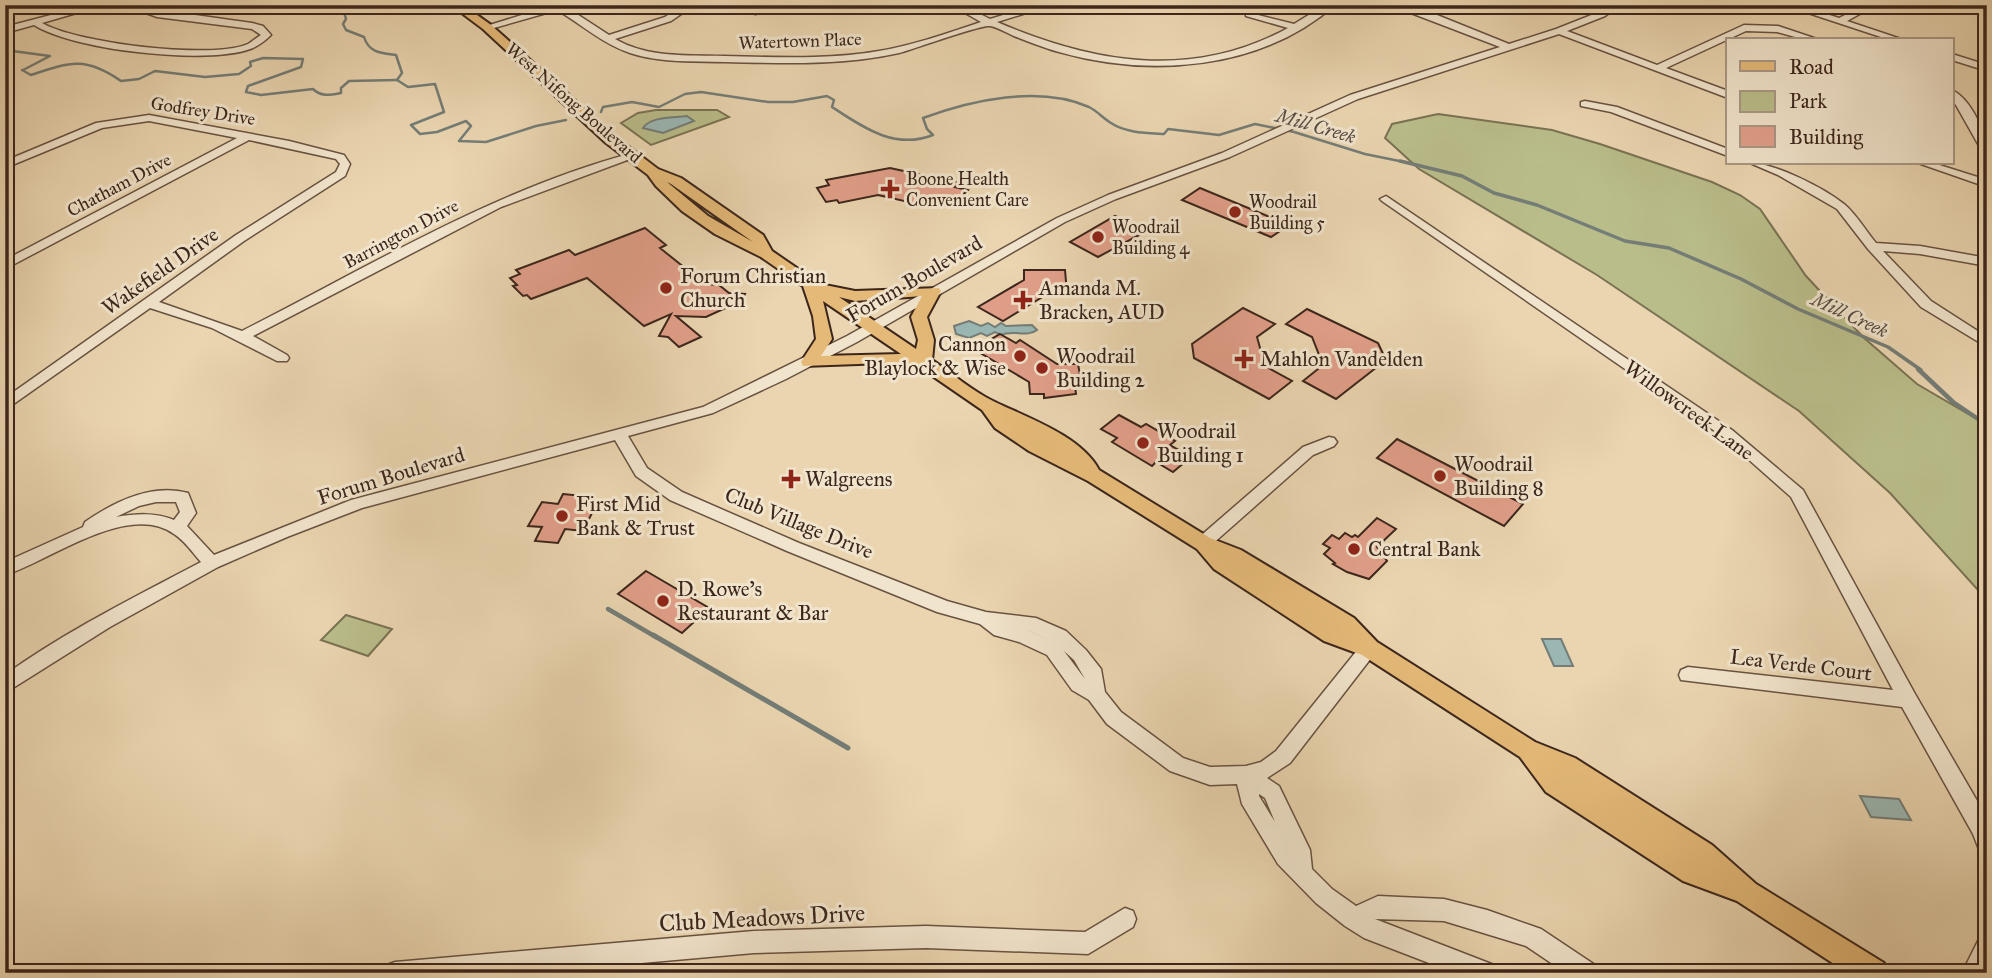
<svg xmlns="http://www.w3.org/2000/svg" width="1992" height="978" viewBox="0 0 1992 978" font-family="'IM FELL Great Primer',serif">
	<rect width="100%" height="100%" fill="#ead5b0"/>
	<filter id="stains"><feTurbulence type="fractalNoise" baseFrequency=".00286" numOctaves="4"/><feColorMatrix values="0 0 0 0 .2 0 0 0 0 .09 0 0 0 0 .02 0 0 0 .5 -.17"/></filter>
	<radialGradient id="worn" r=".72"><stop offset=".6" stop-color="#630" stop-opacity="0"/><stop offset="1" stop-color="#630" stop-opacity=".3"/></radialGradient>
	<g fill="#b9bd8a" stroke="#7a7253" stroke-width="2">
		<polygon points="656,110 717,110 729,117 651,145 621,123 638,113"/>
		<polygon points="1438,114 1552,130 1600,144 1712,182 1740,195 1760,209 1806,276 1863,337 1917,384 1987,425 1987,600 1890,493 1799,411 1597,275 1419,169 1385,138 1392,124"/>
		<polygon points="346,615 392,629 368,656 321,640"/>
	</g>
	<g fill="#9ab7b4" stroke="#747d77" stroke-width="2">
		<path d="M687,116l7,5 -31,12 -20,-5c8,-12 30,-10 44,-12z"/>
		<path d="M969,321l12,5 7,-3 7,4 6,-4 5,3 26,-1 5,5c-10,8 -24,-1 -36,5l-6,-3 -8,4 -6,-3 -12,5 -13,-4 -2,-8z"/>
		<polygon points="1542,639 1561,639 1573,666 1554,666"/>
		<polygon points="1860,796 1899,799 1911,820 1871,817"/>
	</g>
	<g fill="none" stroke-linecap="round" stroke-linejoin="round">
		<g stroke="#747d77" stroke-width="2.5">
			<path d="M337,5l7,7 2,7 -3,5 3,6 18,7c5,16 17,16 32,18l6,18 -5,7 11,7 27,-3 9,28 -33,13 9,9 17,-2 29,-11 5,5 -12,15 27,1 50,-16 30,-6"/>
			<polyline points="5,50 50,56 23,70"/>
			<path d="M22,70l9,5c39,-13 54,-19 90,6l18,-2 16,-8 50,6 34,-3 12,-8 -1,-4 13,-4 40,1 -2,8 -53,19 -2,6 15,3 52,-6c8,8 17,6 28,4v-5l8,-7 48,-1"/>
			<path d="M601,112l2,-5 29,-5 27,5 26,-13 16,-2 67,10h25l34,-6 7,4 -2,7c32,21 63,43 101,28l-6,-6 -4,-11c49,-18 116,-33 166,-11 8,4 14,11 22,16 15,10 36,10 53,11l4,-5 51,6 36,-11 39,8 71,22 44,9"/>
		</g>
		<polyline stroke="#747d77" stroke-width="3.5" points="1400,161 1462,176 1494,193 1537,205 1625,241 1669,248 1741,279 1798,309 1888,347 1921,370"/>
		<g stroke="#747d77" stroke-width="4.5">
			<polyline points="1918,369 1953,402 1987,425"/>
			<polyline points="608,609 656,637"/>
		</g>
		<polyline stroke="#747d77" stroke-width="5" points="653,635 848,748"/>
	</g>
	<g fill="#e19f89" stroke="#3c261c" stroke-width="2">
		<polygon points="890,168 958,183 955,187 968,190 952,207 939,204 935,208 878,195 839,203 837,200 826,202 817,188 829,185 826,180"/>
		<polygon points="1200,188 1289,225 1271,237 1182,200"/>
		<polygon points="1115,216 1144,230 1141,232 1143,233 1098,257 1070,242"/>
		<polygon points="645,228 666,245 660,248 705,284 719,285 729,293 745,294 739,306 732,305 706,317 676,316 701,337 679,347 668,337 659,336 671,314 644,326 587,278 531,299 527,295 523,296 513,286 517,285 510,278 520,274 516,270 569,250 575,255"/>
		<polygon points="1024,270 1065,270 1067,293 1049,293 1003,321 978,307 1024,280"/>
		<polygon points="1243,308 1275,324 1257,337 1265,366 1292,381 1269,399 1194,358 1192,344"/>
		<polygon points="1307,309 1378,343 1386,360 1336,399 1303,381 1323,365 1312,337 1286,324"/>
		<polygon points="1000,334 1016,343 1020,340 1057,364 1078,364 1082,386 1075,386 1076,394 1044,398 1044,394 1030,394 1029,382 977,351 985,346 983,344"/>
		<polygon points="1119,415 1141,427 1146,424 1175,441 1170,445 1191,457 1173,472 1156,462 1152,466 1112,442 1117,438 1101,429"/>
		<polygon points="1397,439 1523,504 1504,526 1377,458"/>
		<polygon points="563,494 583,496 579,504 596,505 583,531 565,529 558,543 535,541 542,527 528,526 542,502 558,504"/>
		<polygon points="1377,518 1396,529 1377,547 1387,561 1369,579 1347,572 1333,564 1335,563 1324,554 1330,548 1323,544 1332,535 1339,539 1345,533 1352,537 1355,535 1358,537"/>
		<polygon points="646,571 709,608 682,633 618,594"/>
	</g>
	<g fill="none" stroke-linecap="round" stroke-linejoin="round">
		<g stroke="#685241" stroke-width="3">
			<g id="minor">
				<path d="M89,5h15l-62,18c34,20 170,37 206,21 4,-2 9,-7 13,-9l-9,-6 -95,-12 -33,-12 128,18 11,3 8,9c-5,5 -12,10 -18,13 -44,18 -180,2 -219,-23l-29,8v-6z"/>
				<path d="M554,5h14l-2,2 43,28 56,-18 19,-12h10l-23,16 -56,18c33,19 72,16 109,17 51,1 104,4 155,-5 35,-6 69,-18 102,-29l-30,-17h11l28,14 46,-14h16l-55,17c96,41 194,59 291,6l-42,-12v-4l48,12 31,-19h10c-75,65 -184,73 -276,47 -15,-4 -30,-10 -45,-16 -7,-3 -17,-9 -24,-10 -8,-2 -76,23 -91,27 -58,13 -116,10 -174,9 -32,-1 -65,1 -95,-9 -27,-9 -49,-29 -73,-43l-70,20 -4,-3z"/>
				<polygon points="708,5 733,5 760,11 756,14"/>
				<path d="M1390,5h14l33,10 72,29 47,-15 43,-17 10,-7h10l-14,11 -38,15 90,34 87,-40 34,1 42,14h-14l-29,-8 -31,-1 -80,37 62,23v7l-169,-64 -201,65 -128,58 -114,42 -51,23 -208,120 -71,37 -73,34 -85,23 19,32 35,24 117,51 148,58 39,11 50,6 30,13 20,19 15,19 4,23 16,20 62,46 27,9 36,-1 15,-4 15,-11 87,-108 6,-2 6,2 3,5 -3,5 -85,110 -23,15 12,8 31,64 2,19 20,20 24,17 22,-10 66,3 43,11 54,19 54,36 3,8h-32l-40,-27 -82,-25 -69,-2 119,46 3,8h-42l-91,-35 -19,-12 -29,-23 -38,-39 -36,-60 -5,-20 -27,1 -40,-14 -63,-47 -18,-24 -17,-10 -25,-35 -28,-13 -25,-7 -14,-11 -43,-12 -150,-61 -117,-51 -34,-24 -21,-36 -253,68 -75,29 -69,30 -108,60 -105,66v-18c61,-44 130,-78 196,-113 -9,-10 -16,-21 -27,-28 -46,-33 -124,27 -169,41v-13l78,-35 2,-5c29,-20 66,-39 103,-29l8,20 -9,13 27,29 137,-55 352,-93 144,-71 210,-118 51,-23 114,-42 128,-58 150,-48zM156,502h20l4,10 -6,8c-20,-8 -38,-6 -58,-3l23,-11zM1027,630l29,13 -27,-12zM1064,651l10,9 11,19zM1259,794l6,4 10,24 -16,-26z"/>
				<polygon points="1784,5 1798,5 1839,18 1865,5 1876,5 1847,21 1904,40 1890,40"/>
				<polygon points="1952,54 1987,65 1987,71 1952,60"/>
				<path d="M1952,90c19,9 35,44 35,64l-5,-3 -30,-53z"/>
				<polygon points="1585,101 1617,107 1728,149 1728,156 1611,112 1581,106 1581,102"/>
				<path d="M149,115l140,26 55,14 6,9 -5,12 -101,65 -85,61 83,29c126,-64 254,-142 391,-178l5,3 -137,51 -248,129 34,19 2,3 -2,3h-10l-65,-33 -62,-20 -145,102v-12l231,-163 100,-63 4,-8 -4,-5 -87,-19 -244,129v-9l232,-122 -88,-17 -47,7 -97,40v-7l91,-38z"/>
				<path d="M1750,163c25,0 74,25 94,41 12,10 22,27 32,39l44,3 67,12v8l-67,-12 -37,-3 48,50 56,36v10l-66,-40 -53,-58 -31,-40 -59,-34z"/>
				<polygon points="1918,163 1933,163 1987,180 1987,187"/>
				<polygon points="1386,196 1732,430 1803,490 1915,694 1987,818 1987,855 1980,852 1973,834 1902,707 1681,680 1679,675 1681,670 1688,667 1893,690 1791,497 1722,436 1382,201 1380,199"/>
				<polygon points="1329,437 1334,438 1337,442 1334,446 1313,455 1209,547 1197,547 1195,543 1197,539 1303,447"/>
				<polygon points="1125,908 1133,911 1136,919 1133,927 1088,954 926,948 754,953 529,973 384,973 387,965 395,962 754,931 926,926 1085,932"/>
				<polygon points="1987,936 1986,973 1962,973 1979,939"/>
			</g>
		</g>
		<g stroke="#3c261c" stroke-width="4">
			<path id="major" d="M451,5h12l28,20 125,112 42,32 23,9 82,57 9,16 48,33 35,7 84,-3 2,3 -14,26 7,23 -2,20c20,13 41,32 63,42 33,16 86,34 104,68l111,68 31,12 113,68 23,24 158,100 40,16 137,87 44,39 128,79 4,10h-40l-111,-72 -54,-20 -137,-89 -26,-35 -158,-102 -38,-14 -110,-72 -17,-20 -109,-68 -59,-30 -34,-23 -13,-18 -64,-44 -32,-3 -83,3 -2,-4 15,-23 -3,-23 -10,-30 -42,-29 -46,-23 -33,-23 -26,-25 -8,-11 -42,-32 -123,-114zM667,182l4,2 82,58 -45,-26zM922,296l-11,21 7,23 -2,9 -77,-52 16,4zM823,301l78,53 -80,2 11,-17z"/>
		</g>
		<use href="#minor" fill="#f1e4cc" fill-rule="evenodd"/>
		<use href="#major" fill="#e5ba78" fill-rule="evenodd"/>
	</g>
	<g fill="#8f2418" stroke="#f1e4cc" stroke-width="2.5">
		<path d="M886.5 178.5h7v7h7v7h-7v7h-7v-7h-7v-7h7z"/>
		<circle cx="1235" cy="212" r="7"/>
		<circle cx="1098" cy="237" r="7"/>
		<circle cx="666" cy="288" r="7"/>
		<path d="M1019.5 289.5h7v7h7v7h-7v7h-7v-7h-7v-7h7z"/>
		<circle cx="1020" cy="356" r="7"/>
		<path d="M1240.5 348.5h7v7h7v7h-7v7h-7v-7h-7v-7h7z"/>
		<circle cx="1042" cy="368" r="7"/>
		<circle cx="1143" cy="443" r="7"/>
		<circle cx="1440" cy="476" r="7"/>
		<path d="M787.5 468.5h7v7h7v7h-7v7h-7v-7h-7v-7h7z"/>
		<circle cx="562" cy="516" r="7"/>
		<circle cx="1354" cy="549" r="7"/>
		<circle cx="663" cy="601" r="7"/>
	</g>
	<g text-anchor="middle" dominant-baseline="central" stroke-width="6" stroke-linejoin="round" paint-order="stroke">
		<g font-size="18" fill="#3c261c" stroke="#f1e4cc">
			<text transform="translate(800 41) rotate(-2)">Watertown Place</text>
			<text transform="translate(574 103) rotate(41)">West Nifong Boulevard</text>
			<text transform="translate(203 111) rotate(9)">Godfrey Drive</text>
			<text transform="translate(119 185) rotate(-28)">Chatham Drive</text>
			<text transform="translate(401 234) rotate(-28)">Barrington Drive</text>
		</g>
		<g font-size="18" fill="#3c261c" stroke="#f1e4cc" text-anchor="start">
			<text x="906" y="179">Boone Health<tspan x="906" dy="21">Convenient Care</tspan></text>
			<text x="1249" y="202">Woodrail<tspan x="1249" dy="21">Building 5</tspan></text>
			<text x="1112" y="227">Woodrail<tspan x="1112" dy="21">Building 4</tspan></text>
		</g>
		<g font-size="19" font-style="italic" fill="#544a42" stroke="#f1e4cc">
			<text transform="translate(1316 126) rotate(16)">Mill Creek</text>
			<text transform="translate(1850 315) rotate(25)">Mill Creek</text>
		</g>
		<g font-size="21" fill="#3c261c" stroke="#f1e4cc">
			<text transform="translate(160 271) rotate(-35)">Wakefield Drive</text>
			<text transform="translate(914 279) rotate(-30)">Forum Boulevard</text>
			<text transform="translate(1689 410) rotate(36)">Willowcreek Lane</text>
			<text transform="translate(391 476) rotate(-17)">Forum Boulevard</text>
			<text transform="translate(799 523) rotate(22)">Club Village Drive</text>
			<text transform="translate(1801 665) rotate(7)">Lea Verde Court</text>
		</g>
		<g font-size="21" fill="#3c261c" stroke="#f1e4cc" text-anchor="start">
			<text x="680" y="276">Forum Christian<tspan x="680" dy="24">Church</tspan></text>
			<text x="1039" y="288">Amanda M.<tspan x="1039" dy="24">Bracken, AUD</tspan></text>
			<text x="1006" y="344" text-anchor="end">Cannon<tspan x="1006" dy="24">Blaylock &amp; Wise</tspan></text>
			<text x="1056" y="356">Woodrail<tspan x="1056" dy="24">Building 2</tspan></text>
			<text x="1260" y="359">Mahlon Vandelden</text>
			<text x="1157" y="431">Woodrail<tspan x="1157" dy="24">Building 1</tspan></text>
			<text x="1454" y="464">Woodrail<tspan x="1454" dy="24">Building 8</tspan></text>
			<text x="805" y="479">Walgreens</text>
			<text x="576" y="504">First Mid<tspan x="576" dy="24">Bank &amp; Trust</tspan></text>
			<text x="1368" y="549">Central Bank</text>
			<text x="677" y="589">D. Rowe's<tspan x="677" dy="24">Restaurant &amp; Bar</tspan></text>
		</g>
		<g font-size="24" fill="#3c261c" stroke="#f1e4cc">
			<text transform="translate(762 918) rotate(-3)">Club Meadows Drive</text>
		</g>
	</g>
	<rect width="1992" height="978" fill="none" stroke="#ead5b0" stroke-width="28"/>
	<rect x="7" y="7" width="1978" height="964" fill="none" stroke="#3c261c" stroke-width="3.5"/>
	<rect x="14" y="14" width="1964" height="950" fill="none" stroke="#3c261c" stroke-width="2"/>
	<rect x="1726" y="38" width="228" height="126" fill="#f1e4cc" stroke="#a99886" stroke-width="2"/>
	<rect x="1740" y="61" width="35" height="10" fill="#e5ba78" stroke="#a99886" stroke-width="2"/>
	<text x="1789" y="74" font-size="21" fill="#3c261c">Road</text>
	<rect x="1740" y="91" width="35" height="21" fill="#b9bd8a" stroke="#a99886" stroke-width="2"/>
	<text x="1789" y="108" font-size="21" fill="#3c261c">Park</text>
	<rect x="1740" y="126" width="35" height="21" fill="#e19f89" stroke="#a99886" stroke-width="2"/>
	<text x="1789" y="144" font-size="21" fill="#3c261c">Building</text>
	<rect width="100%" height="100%" filter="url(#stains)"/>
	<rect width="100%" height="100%" fill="url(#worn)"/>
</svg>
